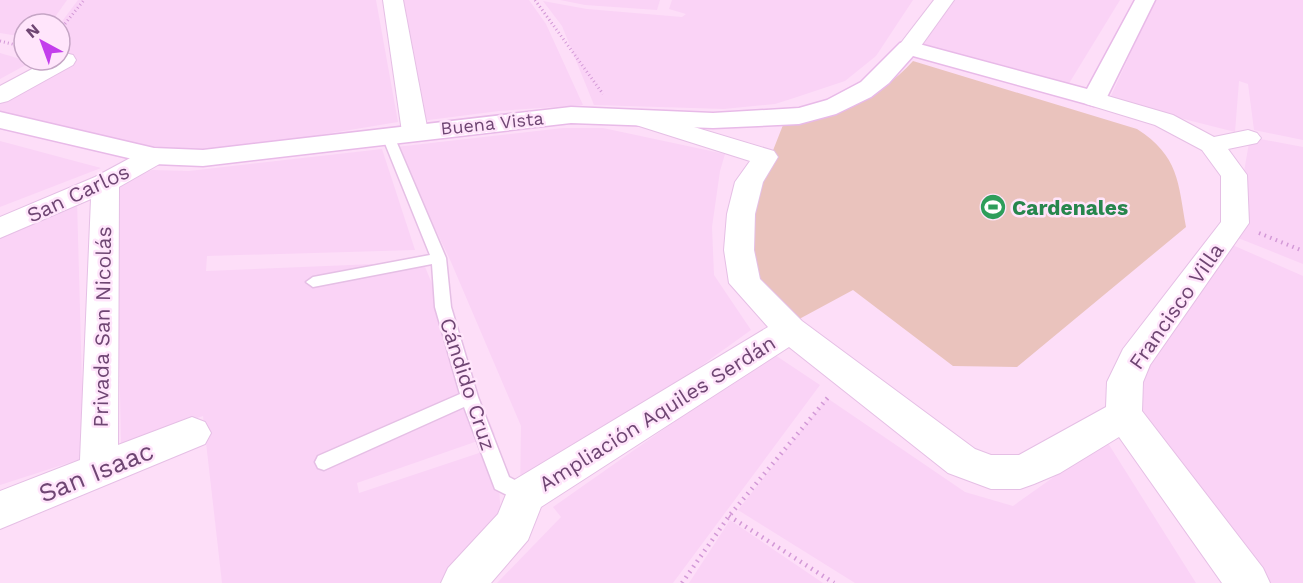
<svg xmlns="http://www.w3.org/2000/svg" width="1303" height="583" viewBox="0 0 1303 583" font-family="'Work Sans',sans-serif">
	<rect width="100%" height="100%" fill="#fddef8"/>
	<g fill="#fad3f6">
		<polygon points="0,0 67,0 50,24 24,24 24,37 0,33"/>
		<polygon points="78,0 376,0 398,122 259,145 167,152 0,112 0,92 60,60 60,24"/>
		<polygon points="398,0 529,0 546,24 583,105 499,111 421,121"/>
		<polygon points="560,0 660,0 657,10 585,5"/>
		<polygon points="672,0 913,0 876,56 845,81 794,98 775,104 724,109 594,105 562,26 543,1 587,9 682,17 686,14 669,9"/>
		<polygon points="943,0 1120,0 1065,90 918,46"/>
		<polygon points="1155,0 1303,0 1303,140 1254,130 1248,84 1239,81 1235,132 1109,100"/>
		<polygon points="0,53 24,60 33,61 0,79"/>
		<polygon points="563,128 603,128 725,154 720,171 712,227 714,275 751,330 520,496 521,426 451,262 396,147"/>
		<polygon points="1250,137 1303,147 1303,264 1233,236"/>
		<polygon points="0,141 101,168 0,207"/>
		<polygon points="382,149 415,250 207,256 206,271 423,262 495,435 357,483 359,493 497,447 501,521 441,583 222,583 203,416 121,445 116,184 152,170 189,171"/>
		<polygon points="77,200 84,458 0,485 0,231"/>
		<polygon points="1228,243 1303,276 1303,583 1249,583 1126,396"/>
		<polygon points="772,353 820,385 673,583 497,583 561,517 553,507"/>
		<polygon points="827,398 965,492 1013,506 1106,440 1196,583 855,583 738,510"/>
		<polygon points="730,520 823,583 689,583"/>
	</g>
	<path fill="#eac3bd" d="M913,61l224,68c42,27 41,53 49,98l-169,140 -64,-1 -100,-76 -63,34 -36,-38 -11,-59 40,-102c50,-11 95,-25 130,-64z"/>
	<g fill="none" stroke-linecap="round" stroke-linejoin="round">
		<g stroke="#e5bfe5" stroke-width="3">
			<polygon id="lane" points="388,132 394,136 446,258 451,307 478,397 509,477 532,489 534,495 532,501 525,504 495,489 464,407 324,470 318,468 315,462 318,456 460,394 435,307 432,264 313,287 306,282 313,277 430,255 382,136"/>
		</g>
		<g stroke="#e5bfe5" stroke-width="2">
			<g id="street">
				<polygon points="383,0 403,0 428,132 424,137 415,140 406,137 402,132"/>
				<polygon points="934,0 954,0 916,53 908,54 900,53 897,48"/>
				<polygon points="65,53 73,55 76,60 73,65 8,101 0,103 0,86 49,60 60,60 60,55"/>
				<polygon points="1094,92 1173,115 1214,137 1248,130 1257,133 1261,138 1257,143 1228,149 1247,175 1249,223 1150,365 1143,382 1142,411 1263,568 1270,583 1222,583 1119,437 1060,473 1034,484 1020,489 991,489 948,473 789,347 541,507 528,540 491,583 441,583 448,568 498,514 511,482 768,327 729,283 724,250 727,214 735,182 750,161 636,125 633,120 636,115 645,113 654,115 774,151 778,157 763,182 755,214 754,250 760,279 802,321 975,449 991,455 1019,455 1106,407 1107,382 1123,349 1221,222 1221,176 1202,150 1155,125 1086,104 1082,99 1086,94"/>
				<polygon points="154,148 163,150 167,156 163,162 119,187 118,445 192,417 205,422 211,433 205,444 0,529 0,491 80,460 91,199 0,238 0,217 95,177 145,150"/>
			</g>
		</g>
		<g stroke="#e8bae8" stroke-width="3">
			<polygon id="secondary" points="1135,0 1155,0 1106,99 1103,104 1094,106 913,56 889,83 871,97 836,114 799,124 713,128 571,123 203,166 154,164 0,128 0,112 154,148 203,150 571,107 713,113 799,108 827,100 861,82 900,43 908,41 1087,89"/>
		</g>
		<g stroke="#d399d7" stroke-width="3" stroke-dasharray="1 3" stroke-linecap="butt">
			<polyline points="535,0 603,94"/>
			<polyline points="60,30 84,0"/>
			<polyline points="0,41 24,47"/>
		</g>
		<polyline stroke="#d399d7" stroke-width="4" stroke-dasharray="1.5 4.5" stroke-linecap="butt" points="1259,233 1303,251"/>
		<g stroke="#d399d7" stroke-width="4.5" stroke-dasharray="1.5 5" stroke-linecap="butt">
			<polyline points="729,516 834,583"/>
			<polyline points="682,583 729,516 830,395"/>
		</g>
		<use href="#lane" fill="#fff" fill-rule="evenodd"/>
		<use href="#street" fill="#fff" fill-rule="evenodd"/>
		<use href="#secondary" fill="#fff" fill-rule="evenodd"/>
	</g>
	<defs>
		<g id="stadium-disc" transform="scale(1.35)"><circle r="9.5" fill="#2e9e5b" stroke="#ffe5fb"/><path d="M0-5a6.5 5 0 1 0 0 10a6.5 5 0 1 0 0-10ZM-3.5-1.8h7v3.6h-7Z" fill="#fff"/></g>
	</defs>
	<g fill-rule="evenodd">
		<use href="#stadium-disc" x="993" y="207"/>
	</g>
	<g text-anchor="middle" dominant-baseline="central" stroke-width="5" stroke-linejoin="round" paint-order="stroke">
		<g font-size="18" fill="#6f4673" stroke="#ffe5fb">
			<text transform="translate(492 123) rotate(-6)">Buena Vista</text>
		</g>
		<g font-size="21" fill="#6f4673" stroke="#ffe5fb">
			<text transform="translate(78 193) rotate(-25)">San Carlos</text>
			<text transform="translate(1176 306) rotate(-55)">Francisco Villa</text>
			<text transform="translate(102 327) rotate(-89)">Privada San Nicolás</text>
			<text transform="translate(468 384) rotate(72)">Cándido Cruz</text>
			<text transform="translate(657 413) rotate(-32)">Ampliación Aquiles Serdán</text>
		</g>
		<g font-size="21" font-weight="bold" fill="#27864d" stroke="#ffe5fb" text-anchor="start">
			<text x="1012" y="207">Cardenales</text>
		</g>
		<g font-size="26" fill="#6f4673" stroke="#ffe5fb">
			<text transform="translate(96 472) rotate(-22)">San Isaac</text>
		</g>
	</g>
	<g transform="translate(42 42) rotate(319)"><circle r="28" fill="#ffe5fb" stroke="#c5a5c5" stroke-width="1.5"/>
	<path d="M0-4.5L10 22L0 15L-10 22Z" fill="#c33eec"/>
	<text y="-9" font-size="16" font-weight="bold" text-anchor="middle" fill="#6f4673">N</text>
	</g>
</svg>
